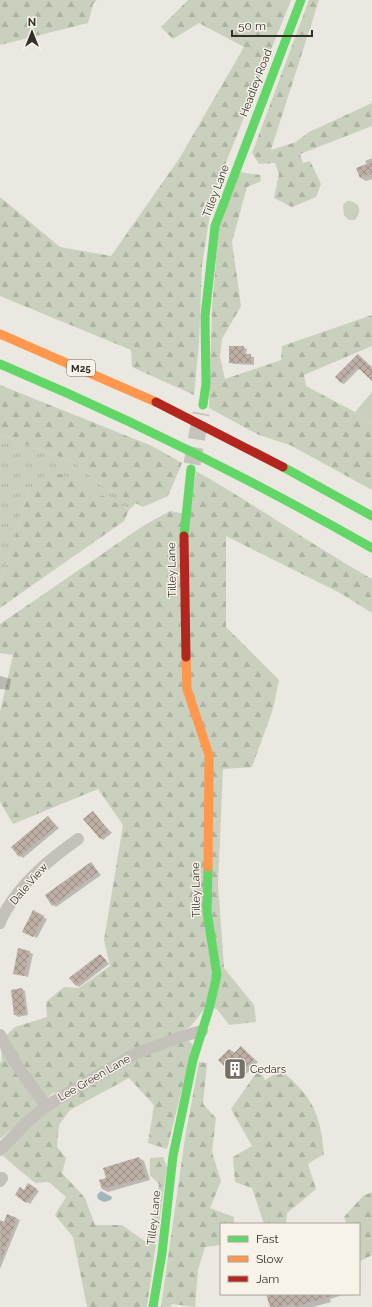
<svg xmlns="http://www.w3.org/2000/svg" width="372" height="1307" viewBox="0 0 372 1307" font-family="Raleway,sans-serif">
	<defs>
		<pattern id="grass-tufts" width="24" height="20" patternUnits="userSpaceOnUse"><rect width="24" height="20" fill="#c9d0bd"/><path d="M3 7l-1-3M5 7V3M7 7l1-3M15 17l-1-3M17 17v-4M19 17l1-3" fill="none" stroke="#adb3a2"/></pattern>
		<pattern id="forest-firs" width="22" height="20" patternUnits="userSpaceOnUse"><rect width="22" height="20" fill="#c9d0bd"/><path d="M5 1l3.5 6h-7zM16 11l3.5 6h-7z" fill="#adb3a2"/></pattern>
		<pattern id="building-cross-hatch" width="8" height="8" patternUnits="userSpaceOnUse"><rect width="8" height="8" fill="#bdafa5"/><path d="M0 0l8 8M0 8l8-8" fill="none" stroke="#9a8f86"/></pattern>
	</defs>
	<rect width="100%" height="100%" fill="#ebe8e1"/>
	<polygon fill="url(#grass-tufts)" points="0,435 74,462 101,485 136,503 129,510 125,507 29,489 5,572 0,581"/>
	<g fill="url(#forest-firs)">
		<polygon points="0,0 97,0 93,4 88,23 0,45"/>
		<polygon points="188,0 291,0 213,195 202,265 199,344 194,395 132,367 131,350 0,296 0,197 60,247 111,256 179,159 244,47 199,23 173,39 161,27"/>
		<polygon points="309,0 319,0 271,150 296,142 309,132 372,103 372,126 300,154 303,163 310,161 321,184 316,197 292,207 274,198 279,174 275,163 259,164 252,153"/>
		<polygon points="240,172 260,175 261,181 247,187 232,242 241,306 222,339 220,357 225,379 281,360 282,346 372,315 372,346 304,375 306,386 355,412 372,423 372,490 290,445 259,435 209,408 212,307 219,227"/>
		<polygon points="0,385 152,446 182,463 168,496 143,507 101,485 74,462 0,435"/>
		<polygon points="51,471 70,478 129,510 124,521 0,608 0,581 5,572 29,489"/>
		<path d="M196,471c60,34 116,74 176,108v34l-32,-20 -114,-57v91l53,53 -6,29 -21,58 -29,2 -5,115 6,84 30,37 2,17 -27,3 -12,-16 -11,-2 -16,20 -10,4 13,14 -26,104 -19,-6 6,-38 -25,-27 -59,32 -11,15 -2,22 9,11 -4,15 23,25 10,27h27l24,17 6,-20 7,-38 -9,-9v-17l13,-1 4,10 -20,140h-60l-14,-70 -18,-22 11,-18 -17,-15 -14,1 -32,-27 24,-29 33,-33 -7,-1 -53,46v-76l2,-2 -2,-20 15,-14 32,-10 -1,-15 18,-15 15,1 31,-22 -6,-26 19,-115 -25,-36 -85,35 -13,-22v-90l13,-57 -13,-2v-29l143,-98 27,-15 20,4z"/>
		<polygon points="199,1062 207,1063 203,1104 216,1118 212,1152 221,1181 210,1208 234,1217 234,1224 221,1224 221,1245 205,1247 198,1270 195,1307 172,1304 171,1307 161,1307 185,1138"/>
		<path d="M259,1069l6,11 16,-10c32,28 39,42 43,84l-16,10 8,25 -29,24 -1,11h-22l-12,-36 -17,-6 -2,-25 19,-11 -21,-37z"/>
		<polygon points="372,1192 372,1255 359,1262 359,1224 347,1224 344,1217 363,1196"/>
	</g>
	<g fill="#c9d0bd">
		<path d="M347,201c12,0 16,9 8,19h-6l-5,-5 -1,-10z"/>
		<polygon points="372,392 372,423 355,412"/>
	</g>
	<polygon fill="#a0b6b9" points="101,1191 112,1197 111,1200 104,1202 98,1199 97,1195"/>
	<g fill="#0003">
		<polygon points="372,158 372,179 366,181 361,178 367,165 365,161"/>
		<polygon points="243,347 247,349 246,355 254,357 254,365 233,364 230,362"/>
		<polygon points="358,355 372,367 372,380 360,368 344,384 341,383"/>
		<polygon points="0,676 11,679 9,690 0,689"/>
		<polygon points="93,813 112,833 103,840 100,838"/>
		<polygon points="48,817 59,828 23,858 20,856 12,847"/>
		<polygon points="91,863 101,875 56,907 53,905"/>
		<polygon points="33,912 47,919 37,938 23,931"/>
		<polygon points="29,952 33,954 28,977 14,973"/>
		<polygon points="101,955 109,964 79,987 76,985"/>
		<polygon points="22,989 25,991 28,1015 18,1017 15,1015"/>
		<polygon points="241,1048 258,1062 241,1079 219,1060 230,1050 235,1053"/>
		<polygon points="139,1158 144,1161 150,1180 108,1192 102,1189 108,1178"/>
		<polygon points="32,1186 39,1191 30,1204 16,1195"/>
		<polygon points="17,1219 20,1220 0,1269 0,1234 2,1230 0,1227 2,1222 5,1224"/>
		<polygon points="267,1294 346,1294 330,1299 331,1302 313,1307 271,1307"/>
	</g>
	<g fill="url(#building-cross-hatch)">
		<polygon points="372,162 372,173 360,178 356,168"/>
		<polygon points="229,346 244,346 243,354 251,354 251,363 229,363"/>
		<polygon points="358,354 372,368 372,381 357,367 341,383 335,377"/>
		<polygon points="93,811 109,831 100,839 83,819"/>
		<polygon points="48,816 56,826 19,857 11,847"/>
		<polygon points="91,862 98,872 52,906 45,895"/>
		<polygon points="33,910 44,916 33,937 22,932"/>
		<polygon points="18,948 30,951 24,976 13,974"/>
		<polygon points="100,954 107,961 76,986 69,978"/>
		<polygon points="22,988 26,1014 14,1015 11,990"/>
		<polygon points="241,1046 254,1059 235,1077 218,1060 229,1049 234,1053"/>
		<polygon points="139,1157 146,1178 102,1189 99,1180 106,1178 103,1168"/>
		<polygon points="28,1183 37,1189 26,1203 15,1195 20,1187 24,1190"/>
		<polygon points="7,1214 17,1218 1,1260 0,1220 4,1222"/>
		<polygon points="266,1294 330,1294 331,1296 295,1307 294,1303 281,1307 270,1307"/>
	</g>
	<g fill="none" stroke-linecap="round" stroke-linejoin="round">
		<polyline stroke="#c6c3bc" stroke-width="17" stroke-dasharray="17 8" stroke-linecap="butt" points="192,464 201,413"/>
		<g stroke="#c4c0ba" stroke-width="12">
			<path d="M0,923c2,-8 7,-14 12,-22 18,-26 40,-43 66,-62"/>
			<polyline points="0,1035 14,1061 46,1106"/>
			<polyline points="0,1150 27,1122 46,1106 135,1054 183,1036 202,1031"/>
			<polyline points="0,1181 2,1178"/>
		</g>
		<g stroke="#63d668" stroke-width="9">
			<path d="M0,364c128,54 251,115 372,184"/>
			<polyline points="203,405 206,384 205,316 215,226 301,0"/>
			<polyline points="283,467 372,516"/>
			<polyline points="184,536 191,469"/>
			<polyline points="153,1307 162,1253 173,1156 193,1060 209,1009 217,975 207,912 208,867"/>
		</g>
		<g stroke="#ff974d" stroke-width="9">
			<polyline points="0,334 156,402"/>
			<polyline points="186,657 187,689 209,755 208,867"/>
		</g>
		<g stroke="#b3261e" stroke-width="9">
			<polyline points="156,402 283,467"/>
			<polyline points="184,536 186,657"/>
		</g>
	</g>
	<defs>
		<g id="building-square" transform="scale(1.15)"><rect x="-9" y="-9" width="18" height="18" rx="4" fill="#746f69" stroke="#f7f3e9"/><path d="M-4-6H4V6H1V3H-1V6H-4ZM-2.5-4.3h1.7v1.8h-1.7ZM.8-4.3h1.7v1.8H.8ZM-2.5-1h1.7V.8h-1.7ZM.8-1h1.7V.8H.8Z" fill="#fff"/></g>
	</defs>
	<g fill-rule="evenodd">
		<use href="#building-square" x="235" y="1069"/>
	</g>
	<g text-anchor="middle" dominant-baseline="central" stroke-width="3" stroke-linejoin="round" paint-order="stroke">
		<rect fill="#f7f3e9" stroke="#6e6963" stroke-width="1" x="67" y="360" width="28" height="16" rx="3"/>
		<g font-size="10" font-weight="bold" fill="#342e29">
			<text x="81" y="368">M25</text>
		</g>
		<g font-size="11" fill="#342e29" stroke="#f7f3e9">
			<text transform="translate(256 83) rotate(-69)">Headley Road</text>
			<text transform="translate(216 191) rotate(-69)">Tilley Lane</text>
			<text transform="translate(172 570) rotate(-91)">Tilley Lane</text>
			<text transform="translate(29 884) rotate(-49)">Dale View</text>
			<text transform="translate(196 890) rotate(-91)">Tilley Lane</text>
			<text transform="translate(94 1078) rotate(-30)">Lee Green Lane</text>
			<text transform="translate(154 1218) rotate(-84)">Tilley Lane</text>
		</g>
		<g font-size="11" fill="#342e29" stroke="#f7f3e9" text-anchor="start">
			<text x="250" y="1069">Cedars</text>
		</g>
	</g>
	<rect x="220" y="1223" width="140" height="72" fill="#f7f3e9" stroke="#a9a49c"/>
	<rect x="228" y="1236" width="20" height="6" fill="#63d668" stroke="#a9a49c"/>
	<text x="256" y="1243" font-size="12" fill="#342e29">Fast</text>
	<rect x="228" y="1256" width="20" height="6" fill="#ff974d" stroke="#a9a49c"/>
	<text x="256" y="1263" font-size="12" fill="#342e29">Slow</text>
	<rect x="228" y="1276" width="20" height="6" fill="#b3261e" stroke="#a9a49c"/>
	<text x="256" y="1283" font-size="12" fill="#342e29">Jam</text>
	<g transform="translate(32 32)" stroke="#f7f3e9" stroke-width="3" paint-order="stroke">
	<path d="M0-3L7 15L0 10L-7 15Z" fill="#342e29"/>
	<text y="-6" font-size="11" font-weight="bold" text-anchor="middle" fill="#342e29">N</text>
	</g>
	<path d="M232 30v6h80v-6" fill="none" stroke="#342e29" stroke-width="2"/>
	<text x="238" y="30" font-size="12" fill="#342e29" stroke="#f7f3e9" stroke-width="3" paint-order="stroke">50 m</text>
</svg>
